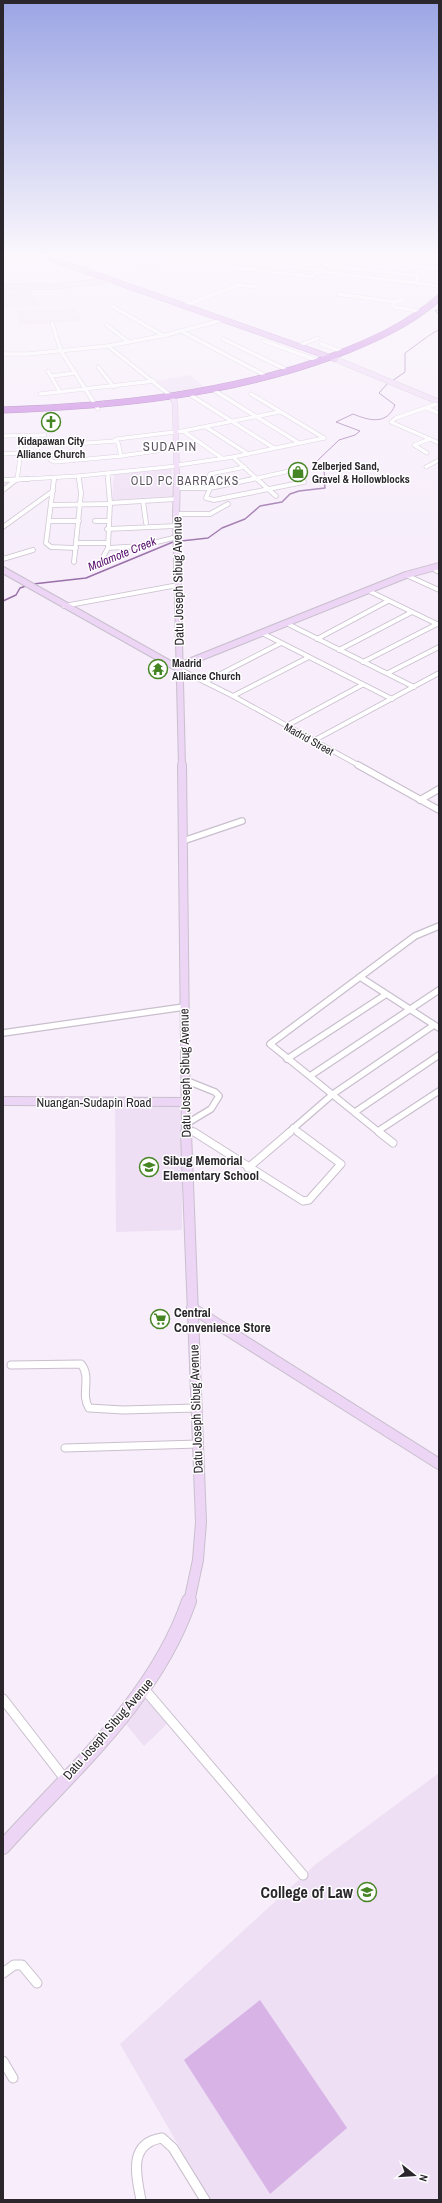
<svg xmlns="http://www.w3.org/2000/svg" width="442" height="2203" viewBox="0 0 442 2203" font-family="'Archivo Narrow',sans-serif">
	<rect width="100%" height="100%" fill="#f7edfb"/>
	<g fill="#eedff4">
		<polygon points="130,256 152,256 176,260 149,271 117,260"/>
		<polygon points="3,287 28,289 44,306 3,308"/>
		<polygon points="76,308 82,321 20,325 16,311"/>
		<polygon points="190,375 206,388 172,394 157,381"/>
		<polygon points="172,467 173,498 112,502 114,472"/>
		<polygon points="115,1105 182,1105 182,1230 116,1232"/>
		<polygon points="146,1699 168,1723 144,1746 126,1724"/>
		<polygon points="439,1773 439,2200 210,2200 120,2044 316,1864"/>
	</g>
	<polygon fill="#d8b4e6" points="260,2000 347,2128 270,2194 184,2060"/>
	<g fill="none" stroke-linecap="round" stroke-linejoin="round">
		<g stroke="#9970a8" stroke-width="1">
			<polyline points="439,309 435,311 439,314"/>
			<path d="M392,381l13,-9v-19c9,-6 27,-21 34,-23"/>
			<path d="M325,480l-1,-9 -8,-7 1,-3 22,-21 16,-5 5,-4 -24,-9 17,-8c17,7 34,11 42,-9l-16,-12 9,-10"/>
		</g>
		<g stroke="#9970a8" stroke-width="1.5">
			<polyline points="181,541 208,538 222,528 245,519 260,506 282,502 290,494 299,491 325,488 324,479"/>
			<polyline points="33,584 86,578 173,542"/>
			<polyline points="3,601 16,595 20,588 26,586"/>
		</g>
		<g stroke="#c9bfcd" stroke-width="4.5">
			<g id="street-far4">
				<polyline points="341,256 439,269"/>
				<polyline points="294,263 311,265"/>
				<polyline points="324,265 419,276 416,283"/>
				<polyline points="232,267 312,277 329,261 317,259"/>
				<polyline points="251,270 264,263 318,270"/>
				<polyline points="317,271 439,286"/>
				<polyline points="338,294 395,302 403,299"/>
				<polyline points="395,302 393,305 395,307 423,312"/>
				<polyline points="112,306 164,336"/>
				<polyline points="184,306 238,285 257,287"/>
				<polyline points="52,323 61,351 98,409"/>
				<polyline points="107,325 128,342"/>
				<polyline points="181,331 268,377"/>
				<polyline points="223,339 289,371"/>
				<polyline points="264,341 319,361"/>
				<polyline points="321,344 343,352"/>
				<polyline points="298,346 318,338"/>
				<polyline points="3,354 28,354 108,346"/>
				<polyline points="98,367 114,387"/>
				<polyline points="48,371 60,392"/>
				<polyline points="51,376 76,373"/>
				<polyline points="215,391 299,443"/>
				<polyline points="40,394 154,381"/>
				<polyline points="251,394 324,438"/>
				<polyline points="171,396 108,346 166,335 222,320"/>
				<polyline points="192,396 274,448"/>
				<polyline points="439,403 396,418 391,422 439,443"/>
				<polyline points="426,408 439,413"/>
				<polyline points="206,427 248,454"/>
				<polyline points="183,431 222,458"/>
				<polyline points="3,436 45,435"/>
				<polyline points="74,444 115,441"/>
				<polyline points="427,453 414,445 430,439"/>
				<polyline points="3,454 19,453"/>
				<polyline points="50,455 50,460 55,462 121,456 177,448"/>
				<polyline points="121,456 118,443 115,440 117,439 183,431 279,412"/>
				<polyline points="233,457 258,480"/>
				<polyline points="178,465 233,457 324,438"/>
				<polyline points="426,467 439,460"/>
				<polyline points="108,473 108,480"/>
				<polyline points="9,480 79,476"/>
				<polyline points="17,480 23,435"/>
				<polyline points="54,480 54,478"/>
				<polyline points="79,480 79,476 178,466"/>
				<polyline points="208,480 210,474 245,467"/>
				<polyline points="249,480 303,468"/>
			</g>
		</g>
		<g stroke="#c9bfcd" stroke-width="5.5">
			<g id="street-far3">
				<polyline points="54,479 46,543 51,547 76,548"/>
				<polyline points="208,479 210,488 206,498 214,500 304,482"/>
				<polyline points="257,479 276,496"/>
				<polyline points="3,480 28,479"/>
				<polyline points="177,488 210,488 253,479"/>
				<polyline points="3,490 17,479"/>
				<polyline points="143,501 146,523"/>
				<polyline points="110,503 176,499"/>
				<polyline points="52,505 110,504"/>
				<polyline points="176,514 210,514 228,504"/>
				<polyline points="50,521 79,521"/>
				<polyline points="95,521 108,521"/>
				<polyline points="3,527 53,491"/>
				<polyline points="107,529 176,526"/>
				<polyline points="77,543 107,543"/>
				<polyline points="108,548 141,546 177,537"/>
				<polyline points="3,559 33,550"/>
				<polyline points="102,559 108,548 110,503 108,479"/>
				<polyline points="74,562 81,493 79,479"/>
				<polyline points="432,568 439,572"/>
				<polyline points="406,575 439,590"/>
				<polyline points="369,591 439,625"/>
				<polyline points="64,606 178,585"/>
				<polyline points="286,623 414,687"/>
				<polyline points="262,633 392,699"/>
				<polyline points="317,639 388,601"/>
				<polyline points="339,650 412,612"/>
				<polyline points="363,662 437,624"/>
				<polyline points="179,669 233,696 360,766"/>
				<polyline points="388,673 439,647"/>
				<polyline points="205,682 281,643"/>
				<polyline points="233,696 307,658"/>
				<polyline points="286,726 362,685"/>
				<polyline points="313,741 439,673"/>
			</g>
		</g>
		<g stroke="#c9bfcd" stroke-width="8">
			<g id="street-far2">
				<polyline points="358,765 439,810"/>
				<polyline points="420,800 439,789"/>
				<polyline points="183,841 242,821"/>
				<polyline points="360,977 439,1028"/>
				<polyline points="3,1033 184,1007"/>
				<polyline points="287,1059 385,995"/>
				<polyline points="310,1076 439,990"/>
				<polyline points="185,1080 215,1092 219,1096 211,1109 186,1124"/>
				<polyline points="355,1112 439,1055"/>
				<polyline points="186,1127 195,1133"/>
				<polyline points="293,1128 299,1133"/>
				<polyline points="378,1131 439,1091"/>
				<polyline points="288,1133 333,1094 434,1025"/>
				<polyline points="380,1133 270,1044 415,936 439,926"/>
			</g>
		</g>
		<g stroke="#c9bfcd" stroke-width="9">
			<g id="street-far1">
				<polyline points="194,1132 303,1201 309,1200 341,1164 298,1132"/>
				<polyline points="379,1132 393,1143"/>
				<polyline points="248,1168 290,1132"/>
				<path d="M11,1365l70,-1c11,13 -1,30 8,44l34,2 73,-2"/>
				<polyline points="65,1448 198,1444"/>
			</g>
		</g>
		<g stroke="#c9bfcd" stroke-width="11">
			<g id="street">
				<polyline points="145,1690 303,1875"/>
				<polyline points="3,1699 65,1779"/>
				<polyline points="3,1973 14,1965 22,1965 37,1983"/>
				<polyline points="3,2061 13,2078"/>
				<path d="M141,2200c-5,-25 -13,-57 21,-62l11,10 32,52"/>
			</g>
		</g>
		<g stroke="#c9bfcd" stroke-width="6">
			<g id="secondary-far4">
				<polyline points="60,262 71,256"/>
				<polyline points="3,286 52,287 111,280"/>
				<polyline points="335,359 439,402"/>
				<polyline points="171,396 175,403 177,480"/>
			</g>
		</g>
		<g stroke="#c9bfcd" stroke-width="8">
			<g id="secondary-far3">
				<polyline points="177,479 176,514 182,766"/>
				<polyline points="3,570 179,669"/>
				<polyline points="179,666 406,575 439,566"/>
			</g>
		</g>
		<g stroke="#c9bfcd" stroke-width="10">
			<g id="secondary-far2">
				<polyline points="182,765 186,1133"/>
				<polyline points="3,1101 186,1102"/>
			</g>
		</g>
		<g stroke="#c9bfcd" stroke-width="12">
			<g id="secondary-far1">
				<polyline points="186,1132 201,1522 198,1560 189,1602"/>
				<polyline points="192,1308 439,1464"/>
			</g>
		</g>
		<g stroke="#c9bfcd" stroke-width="16">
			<path id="secondary" d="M3,1847c68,-76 152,-147 186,-246"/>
		</g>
		<g stroke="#8d5a9f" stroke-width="6">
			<polyline id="primary" points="43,256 335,359"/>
		</g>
		<g stroke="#8d5a9f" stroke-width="7">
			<path id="highway" d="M3,410c112,-4 224,-15 330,-54 39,-15 75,-31 106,-58"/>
		</g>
		<use href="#street-far4" stroke="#fff" stroke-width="3.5"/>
		<use href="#street-far3" stroke="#fff" stroke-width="4"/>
		<use href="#street-far2" stroke="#fff" stroke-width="5.5"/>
		<use href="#street-far1" stroke="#fff" stroke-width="7"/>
		<use href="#street" stroke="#fff" stroke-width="9"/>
		<use href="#secondary-far4" stroke="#edd6f5" stroke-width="5"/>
		<use href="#secondary-far3" stroke="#edd6f5" stroke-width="6"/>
		<use href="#secondary-far2" stroke="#edd6f5" stroke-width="8"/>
		<use href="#secondary-far1" stroke="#edd6f5" stroke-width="10"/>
		<use href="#secondary" stroke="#edd6f5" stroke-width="14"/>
		<use href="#primary" stroke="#daadeb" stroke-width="5.5"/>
		<use href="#highway" stroke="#c276de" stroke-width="6"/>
	</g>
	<linearGradient id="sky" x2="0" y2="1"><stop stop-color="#9ba5e4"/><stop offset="0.45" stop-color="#fbf7fd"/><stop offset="1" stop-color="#fbf7fd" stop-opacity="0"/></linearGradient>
	<rect width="442" height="564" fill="url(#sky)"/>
	<defs>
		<g id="church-ring" transform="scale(1)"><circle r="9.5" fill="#fff" stroke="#468524" stroke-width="1.5"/><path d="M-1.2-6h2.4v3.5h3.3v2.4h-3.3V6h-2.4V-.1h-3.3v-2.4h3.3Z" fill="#468524"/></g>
		<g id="shop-ring" transform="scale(1)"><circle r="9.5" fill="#fff" stroke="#468524" stroke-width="1.5"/><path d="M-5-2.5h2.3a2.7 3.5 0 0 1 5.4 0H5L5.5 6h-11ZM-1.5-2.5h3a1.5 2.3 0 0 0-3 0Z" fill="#468524"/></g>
		<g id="temple-ring" transform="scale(1)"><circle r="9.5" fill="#fff" stroke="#468524" stroke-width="1.5"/><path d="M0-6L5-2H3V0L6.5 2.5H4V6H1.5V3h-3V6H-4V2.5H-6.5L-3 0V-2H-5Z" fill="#468524"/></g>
		<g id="school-ring" transform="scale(1)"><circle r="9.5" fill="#fff" stroke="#468524" stroke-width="1.5"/><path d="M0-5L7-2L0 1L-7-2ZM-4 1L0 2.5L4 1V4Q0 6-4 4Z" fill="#468524"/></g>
		<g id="supermarket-ring" transform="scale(1)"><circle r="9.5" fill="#fff" stroke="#468524" stroke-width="1.5"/><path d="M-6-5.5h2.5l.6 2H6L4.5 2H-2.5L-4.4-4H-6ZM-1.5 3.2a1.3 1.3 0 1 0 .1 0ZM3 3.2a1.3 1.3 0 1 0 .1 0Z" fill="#468524"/></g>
		<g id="university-ring" transform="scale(1)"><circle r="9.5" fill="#fff" stroke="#468524" stroke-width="1.5"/><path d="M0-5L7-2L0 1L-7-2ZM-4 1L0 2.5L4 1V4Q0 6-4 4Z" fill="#468524"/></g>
	</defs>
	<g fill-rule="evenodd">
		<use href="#church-ring" x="51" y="422"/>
		<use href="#shop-ring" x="298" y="472"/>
		<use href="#temple-ring" x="158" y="669"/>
		<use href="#school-ring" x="149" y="1167"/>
		<use href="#supermarket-ring" x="160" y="1319"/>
		<use href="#university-ring" x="367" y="1892"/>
	</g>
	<g text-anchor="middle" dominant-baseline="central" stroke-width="3" stroke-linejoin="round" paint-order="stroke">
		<g font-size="11" font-weight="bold" fill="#2a262b" stroke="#fff" text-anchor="start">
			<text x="51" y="441" text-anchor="middle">Kidapawan City<tspan x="51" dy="13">Alliance Church</tspan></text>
			<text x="312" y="466">Zelberjed Sand,<tspan x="312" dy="13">Gravel &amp; Hollowblocks</tspan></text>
			<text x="172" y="663">Madrid<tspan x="172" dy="13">Alliance Church</tspan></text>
		</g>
		<g font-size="11" fill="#2a262b" stroke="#fff">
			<text transform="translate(309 739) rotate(29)">Madrid Street</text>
		</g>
		<g font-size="12" letter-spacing="1" fill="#5c5460" stroke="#fff">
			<text x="185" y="481">OLD PC BARRACKS</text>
		</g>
		<g font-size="12" font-style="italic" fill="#59106f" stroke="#fff">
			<text transform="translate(122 554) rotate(-22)">Malamote Creek</text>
		</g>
		<g font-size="13" letter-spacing="1" fill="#5c5460" stroke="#fff">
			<text x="170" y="446">SUDAPIN</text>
		</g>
		<g font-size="13" fill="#2a262b" stroke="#fff">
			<text transform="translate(178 581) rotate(-91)">Datu Joseph Sibug Avenue</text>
			<text transform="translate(185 1073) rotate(-91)">Datu Joseph Sibug Avenue</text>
			<text x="94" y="1102">Nuangan-Sudapin Road</text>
			<text transform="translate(196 1409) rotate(-92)">Datu Joseph Sibug Avenue</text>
			<text transform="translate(108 1729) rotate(-49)">Datu Joseph Sibug Avenue</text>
		</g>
		<g font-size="13" font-weight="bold" fill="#2a262b" stroke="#fff" text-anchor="start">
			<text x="163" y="1160">Sibug Memorial<tspan x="163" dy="15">Elementary School</tspan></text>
			<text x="174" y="1312">Central<tspan x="174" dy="15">Convenience Store</tspan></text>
		</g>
		<g font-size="16" font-weight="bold" fill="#2a262b" stroke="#fff" text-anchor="end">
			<text x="353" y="1892">College of Law</text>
		</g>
	</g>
	<rect width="442" height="2203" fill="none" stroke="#2a262b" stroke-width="8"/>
	<g transform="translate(414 2175) rotate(107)" stroke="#ffffff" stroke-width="3" paint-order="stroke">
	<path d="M0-3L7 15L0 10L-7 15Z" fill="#2a262b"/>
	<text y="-6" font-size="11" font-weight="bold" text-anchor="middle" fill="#2a262b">N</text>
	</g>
</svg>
